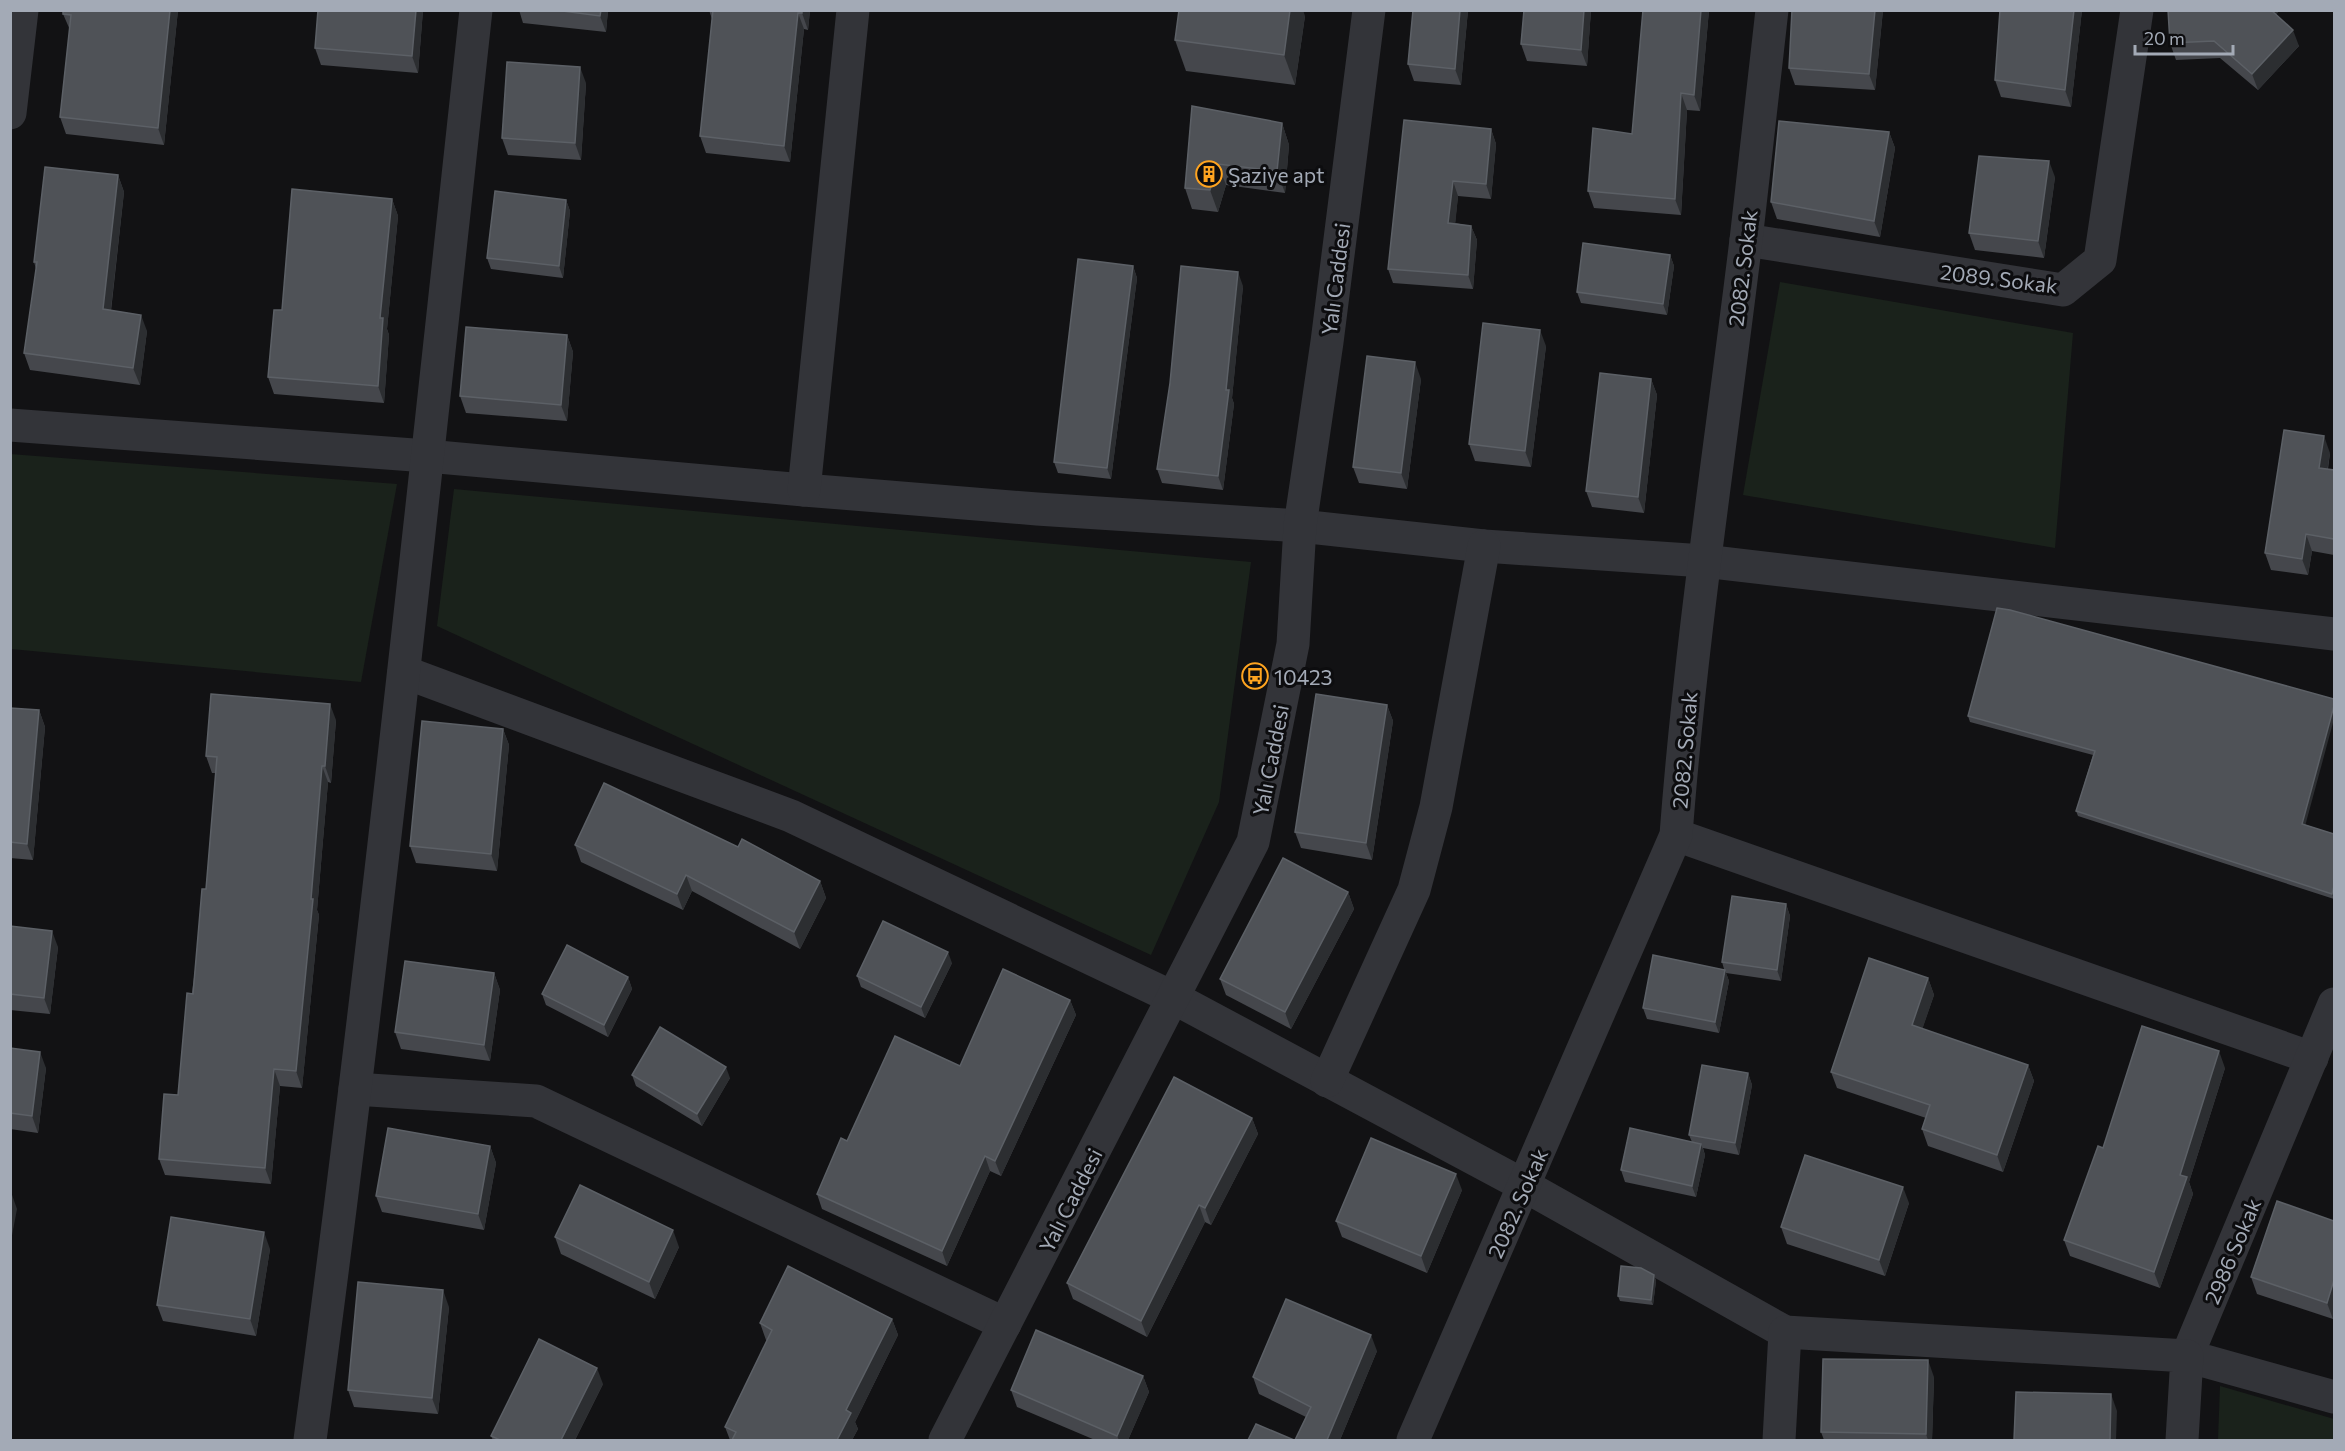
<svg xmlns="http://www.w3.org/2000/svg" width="2345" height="1451" viewBox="0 0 2345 1451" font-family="Commissioner,sans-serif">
	<rect width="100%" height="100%" fill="#121214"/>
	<g fill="#1a221b">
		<polygon points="1780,282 2073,333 2055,548 1743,495"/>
		<polygon points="10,454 397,484 361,682 11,649"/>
		<polygon points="454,489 1251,562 1219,802 1151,955 437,626"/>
		<polygon points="2220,1386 2334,1419 2334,1440 2218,1440"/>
	</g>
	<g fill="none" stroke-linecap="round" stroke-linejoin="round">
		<g stroke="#333439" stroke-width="33">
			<polyline points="10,113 22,10"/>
			<polyline points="1746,240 2063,290 2100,260 2137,10"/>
			<polyline points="10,425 427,456 804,490 1037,509 1300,526 1484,546 1704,561 2334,634"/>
			<polyline points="804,490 853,10"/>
			<polyline points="404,672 791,816 1174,998 1525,1186 1785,1332"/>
			<polyline points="1676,835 2312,1058"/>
			<polyline points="2334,1004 2187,1356 2334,1397"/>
			<polyline points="1327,1081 1414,890 1436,807 1484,546"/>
			<polyline points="355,1089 536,1101 1005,1324"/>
			<path d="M310,1440c64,-475 114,-952 166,-1430"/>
			<polyline points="945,1440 1253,842 1293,644 1300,526 1327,342 1369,10"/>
			<path d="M1413,1440l263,-605c15,-199 46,-397 70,-595 9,-76 17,-153 26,-230"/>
			<polyline points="1779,1440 1785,1332 2187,1356 2182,1440"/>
		</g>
	</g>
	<g fill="#45474c">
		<polygon points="63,10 178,10 164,145 66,134 60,117 70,30 63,14"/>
		<polygon points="318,10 423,10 418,73 321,65 315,48"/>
		<polygon points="519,10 608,10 606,32 523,23"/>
		<polygon points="709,10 810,10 808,30 804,29 790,162 706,153 700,136 712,19"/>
		<polygon points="1413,10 1468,10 1461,85 1414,81 1408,64"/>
		<polygon points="1524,10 1591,10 1587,66 1527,61 1521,44"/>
		<polygon points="1709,10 1700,111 1687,110 1681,215 1594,208 1588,191 1632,134"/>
		<polygon points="1883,10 1875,90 1795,85 1789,68"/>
		<polygon points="2000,10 2082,10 2071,107 2001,97 1995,80"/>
		<polygon points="2279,10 2276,15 2299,46 2258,90 2220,58 2176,60 2170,43"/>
		<polygon points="1305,16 1295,85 1186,71 1175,40"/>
		<polygon points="586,83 581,160 508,155 502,138"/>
		<polygon points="1192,106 1282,123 1289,145 1285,193 1226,185 1218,212 1192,209 1185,188"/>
		<polygon points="1491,129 1496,144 1491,199 1458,196 1455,223 1471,226 1477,240 1473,289 1393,283 1388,269"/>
		<polygon points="1889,132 1895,148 1880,237 1777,219 1771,202"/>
		<polygon points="118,175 124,192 111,311 147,331 140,385 30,370 24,353 36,269 34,262"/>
		<polygon points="2055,177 2044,258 1975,250 1969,233"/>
		<polygon points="392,199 398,216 387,329 389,335 384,403 274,394 268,377 282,310"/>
		<polygon points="566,200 570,211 563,278 491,269 487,258"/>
		<polygon points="1670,255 1674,266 1667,315 1581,303 1577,292"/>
		<polygon points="1133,266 1137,278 1111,479 1058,473 1054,462"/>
		<polygon points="1243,286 1232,398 1234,404 1223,490 1162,483 1157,469"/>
		<polygon points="567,335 573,352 567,421 466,413 460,396"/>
		<polygon points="1546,346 1531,467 1475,461 1469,444"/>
		<polygon points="1421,379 1407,489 1359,483 1353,467"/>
		<polygon points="1651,379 1657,395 1644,513 1592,507 1586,491"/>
		<polygon points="2330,453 2328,469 2334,470 2334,555 2312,551 2308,575 2271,570 2265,553"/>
		<polygon points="1997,608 2306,825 2334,834 2334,899 2078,816 2076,811 2093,755 1970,722 1968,716"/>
		<polygon points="1387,705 1393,721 1372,860 1301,848 1295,832"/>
		<polygon points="10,708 39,710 45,727 33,860 10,858"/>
		<polygon points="336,720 331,783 328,782 317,910 319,915 302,1088 280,1086 271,1184 165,1175 159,1159 178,1095 206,889 216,773 212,773 206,756"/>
		<polygon points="503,729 509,745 497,871 416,863 410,846"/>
		<polygon points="575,845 738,847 820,881 826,898 800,949 692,891 683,910 581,862"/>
		<polygon points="1348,892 1354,909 1291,1029 1226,995 1220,979"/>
		<polygon points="1786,904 1790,916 1781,981 1726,973 1729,981 1719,1033 1647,1019 1643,1008 1724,969 1722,962"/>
		<polygon points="10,926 58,947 50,1014 10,1010"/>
		<polygon points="952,963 925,1018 861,987 857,976"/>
		<polygon points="494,973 500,990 490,1061 401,1049 395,1032"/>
		<polygon points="628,977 632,989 608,1037 546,1005 542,994"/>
		<polygon points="1928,978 1934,995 1922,1029 2028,1065 2034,1081 2003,1172 1928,1146 1922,1129 1926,1118 1837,1088 1831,1072"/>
		<polygon points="1070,1000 1076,1015 1001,1176 990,1171 947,1266 822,1209 817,1194 847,1141 960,1066"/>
		<polygon points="10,1048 46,1068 38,1133 10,1129"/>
		<polygon points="2225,1068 2189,1182 2193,1194 2160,1288 2070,1256 2064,1240 2103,1148"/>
		<polygon points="1748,1073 1752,1085 1739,1155 1703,1148 1705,1155 1696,1197 1625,1182 1621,1170 1692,1142 1689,1135"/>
		<polygon points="632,1075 730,1078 702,1126 636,1086"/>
		<polygon points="1252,1118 1258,1134 1211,1225 1205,1222 1147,1337 1073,1299 1067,1283"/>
		<polygon points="490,1146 496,1163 484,1230 382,1212 376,1196"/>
		<polygon points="1462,1190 1427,1273 1342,1237 1336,1221"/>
		<polygon points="1909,1203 1885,1276 1787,1244 1781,1227"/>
		<polygon points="2334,1221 2333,1319 2257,1294 2251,1277"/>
		<polygon points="555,1237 679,1247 655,1299 561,1254"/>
		<polygon points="270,1249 256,1336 163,1321 157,1305"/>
		<polygon points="1654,1275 1656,1281 1653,1305 1620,1301 1618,1296"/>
		<polygon points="449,1307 438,1414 354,1407 348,1390"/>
		<polygon points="892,1319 898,1335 855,1422 858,1429 852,1440 730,1440 725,1427 767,1341 766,1340 760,1323"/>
		<polygon points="1377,1351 1340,1440 1295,1440 1306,1417 1259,1394 1253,1377"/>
		<polygon points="1143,1376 1149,1392 1128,1440 1095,1440 1017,1407 1011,1390"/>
		<polygon points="1934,1377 1932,1440 1824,1440 1821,1432"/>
		<polygon points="603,1384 575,1440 493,1440 491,1436"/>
	</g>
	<g fill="#2c2e31">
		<polygon points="170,10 178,10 164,145 158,128"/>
		<polygon points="416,10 423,10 418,73 412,56"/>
		<polygon points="601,10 608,10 606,32 600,16"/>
		<polygon points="802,10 810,10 808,30 802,13"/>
		<polygon points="1290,10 1303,10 1305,16 1295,85 1284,55"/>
		<polygon points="1460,10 1468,10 1461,85 1455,69"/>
		<polygon points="1584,10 1591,10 1587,66 1581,50"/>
		<polygon points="1701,10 1709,10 1700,111 1694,95"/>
		<polygon points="1875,10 1883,10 1875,90 1869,74"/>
		<polygon points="2074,10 2082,10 2071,107 2065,90"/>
		<polygon points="2267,10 2279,10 2272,23"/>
		<polygon points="798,13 804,29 790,162 784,146"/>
		<polygon points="2293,30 2299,46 2258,90 2252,74"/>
		<polygon points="580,67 586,83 581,160 575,143"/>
		<polygon points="1681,93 1687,110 1681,215 1675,199"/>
		<polygon points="1282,123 1289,145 1285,193 1277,171"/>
		<polygon points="1491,129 1496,144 1491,199 1486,184"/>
		<polygon points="1889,132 1895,148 1880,237 1874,221"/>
		<polygon points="2049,161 2055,177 2044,258 2038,241"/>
		<polygon points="1218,164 1226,185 1218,212 1210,190"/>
		<polygon points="118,175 124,192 109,326 103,309"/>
		<polygon points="1453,181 1458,196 1454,237 1448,223"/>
		<polygon points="392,199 398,216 387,329 389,335 384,403 378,386 380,318"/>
		<polygon points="566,200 570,211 563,278 559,266"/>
		<polygon points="1471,226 1477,240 1473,289 1468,275"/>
		<polygon points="1670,255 1674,266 1667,315 1663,304"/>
		<polygon points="1133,266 1137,278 1111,479 1107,468"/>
		<polygon points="1238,272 1243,286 1232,398 1234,404 1223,490 1218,476"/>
		<polygon points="141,315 147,331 140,385 133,368"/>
		<polygon points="1540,330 1546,346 1531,467 1525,451"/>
		<polygon points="567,335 573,352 567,421 561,405"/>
		<polygon points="1415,362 1421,379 1407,489 1401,473"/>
		<polygon points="1651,379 1657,395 1644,513 1638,497"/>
		<polygon points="2324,436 2330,453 2325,484 2319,468"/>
		<polygon points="2306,534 2312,551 2308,575 2302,559"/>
		<polygon points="330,704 336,720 331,783 325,766"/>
		<polygon points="1387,705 1393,721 1372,860 1366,843"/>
		<polygon points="2334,706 2334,719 2304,830 2302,824"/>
		<polygon points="39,710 45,727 33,860 27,844"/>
		<polygon points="503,729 509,745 497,871 491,854"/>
		<polygon points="322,766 328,782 317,910 319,915 302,1088 296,1071"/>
		<polygon points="686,875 692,891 683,910 677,894"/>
		<polygon points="820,881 826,898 800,949 794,932"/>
		<polygon points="2334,886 2334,899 2332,894"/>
		<polygon points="1348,892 1354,909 1291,1029 1285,1012"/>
		<polygon points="1786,904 1790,916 1781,981 1777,970"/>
		<polygon points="52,931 58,947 50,1014 44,998"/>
		<polygon points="948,952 952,963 925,1018 921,1007"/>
		<polygon points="1725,970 1729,981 1719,1033 1715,1022"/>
		<polygon points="494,973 500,990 490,1061 484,1045"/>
		<polygon points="628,977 632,989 608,1037 604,1025"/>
		<polygon points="1928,978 1934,995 1918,1042 1912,1025"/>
		<polygon points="1070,1000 1076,1015 1001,1176 995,1161"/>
		<polygon points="2219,1051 2225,1068 2189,1182 2193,1194 2160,1288 2154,1272 2180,1175"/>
		<polygon points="40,1052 46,1068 38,1133 32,1116"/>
		<polygon points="2028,1065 2034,1081 2003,1172 1997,1155"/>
		<polygon points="726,1067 730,1078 702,1126 697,1114"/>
		<polygon points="274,1069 280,1086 271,1184 265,1168"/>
		<polygon points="1748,1073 1752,1085 1739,1155 1735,1143"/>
		<polygon points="1252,1118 1258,1134 1211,1225 1205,1208"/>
		<polygon points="1701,1144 1705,1155 1696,1197 1692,1186"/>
		<polygon points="490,1146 496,1163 484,1230 478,1214"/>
		<polygon points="985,1156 990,1171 947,1266 942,1251"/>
		<polygon points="1456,1174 1462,1190 1427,1273 1421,1256"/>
		<polygon points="1903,1187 1909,1203 1885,1276 1879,1260"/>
		<polygon points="11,1192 17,1209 10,1246 10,1193"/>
		<polygon points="1199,1205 1205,1222 1147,1337 1141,1321"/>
		<polygon points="673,1230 679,1247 655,1299 649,1282"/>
		<polygon points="264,1232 270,1249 256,1336 250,1319"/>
		<polygon points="1654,1275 1656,1281 1653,1305 1651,1300"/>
		<polygon points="2334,1280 2334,1315 2333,1319 2327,1303"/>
		<polygon points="443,1290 449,1307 438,1414 432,1398"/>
		<polygon points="892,1319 898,1335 855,1422 858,1429 852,1440 837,1440 846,1410"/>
		<polygon points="1371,1335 1377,1351 1340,1440 1327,1440"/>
		<polygon points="1928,1360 1934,1377 1932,1440 1928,1440 1926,1434"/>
		<polygon points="597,1368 603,1384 575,1440 561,1440"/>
		<polygon points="1143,1376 1149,1392 1128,1440 1119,1440 1117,1436"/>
		<polygon points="2111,1394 2117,1411 2116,1440 2110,1440"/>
	</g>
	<g fill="#4f5257" stroke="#5c6066" stroke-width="1.5">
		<polygon points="63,10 170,10 158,128 60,117 71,15 63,14"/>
		<polygon points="318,10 416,10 412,56 315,48"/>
		<polygon points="555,10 601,10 600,16"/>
		<polygon points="713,10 802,10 802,13 798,13 784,146 700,136"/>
		<polygon points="1179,10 1290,10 1284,55 1175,40"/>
		<polygon points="1413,10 1460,10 1455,69 1408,64"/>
		<polygon points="1524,10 1584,10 1581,50 1521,44"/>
		<polygon points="1643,10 1701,10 1694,95 1681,93 1675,199 1588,191 1593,128 1632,134"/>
		<polygon points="1792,10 1875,10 1869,74 1789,68"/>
		<polygon points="2000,10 2074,10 2065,90 1995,80"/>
		<polygon points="2168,10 2271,10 2293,30 2252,74 2214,41 2170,43"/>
		<polygon points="507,62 580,67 575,143 502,138"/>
		<polygon points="1192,106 1282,123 1277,171 1218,164 1210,190 1185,188"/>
		<polygon points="1404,120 1491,129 1486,184 1453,181 1448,223 1471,226 1468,275 1388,269"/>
		<polygon points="1779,121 1889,132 1874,221 1771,202"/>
		<polygon points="1979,156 2049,161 2038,241 1969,233"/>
		<polygon points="45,167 118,175 103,309 141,315 133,368 24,353 37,262 34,262"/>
		<polygon points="292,189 392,199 380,318 383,318 378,386 268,377 274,310 282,310"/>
		<polygon points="495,191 566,200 559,266 487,258"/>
		<polygon points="1583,243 1670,255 1663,304 1577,292"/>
		<polygon points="1078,259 1133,266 1107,468 1054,462"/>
		<polygon points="1181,266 1238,272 1226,390 1229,390 1218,476 1157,469 1170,383"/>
		<polygon points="1483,323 1540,330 1525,451 1469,444"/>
		<polygon points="466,327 567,335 561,405 460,396"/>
		<polygon points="1367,356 1415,362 1401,473 1353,467"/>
		<polygon points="1600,373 1651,379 1638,497 1586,491"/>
		<polygon points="2284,430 2324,436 2319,468 2334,470 2334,539 2306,534 2302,559 2265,553"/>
		<polygon points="1997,608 2010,610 2334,699 2334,706 2302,824 2334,834 2334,886 2332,894 2076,811 2095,751 1968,716"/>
		<polygon points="211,694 330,704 325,766 322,766 311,899 313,899 296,1071 274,1069 265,1168 159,1159 164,1094 178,1095 187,993 193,994 202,889 206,889 217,757 206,756"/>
		<polygon points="1316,694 1387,705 1366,843 1295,832"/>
		<polygon points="10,708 39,710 27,844 10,842"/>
		<polygon points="422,721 503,729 491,854 410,846"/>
		<polygon points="604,783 738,847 742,839 820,881 794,932 686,875 677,894 575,845"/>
		<polygon points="1283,858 1348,892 1285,1012 1220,979"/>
		<polygon points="1732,896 1786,904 1777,970 1722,962"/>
		<polygon points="883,921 948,952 921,1007 857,976"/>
		<polygon points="10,926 52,931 44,998 10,994"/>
		<polygon points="567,945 628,977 604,1025 542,994"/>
		<polygon points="1653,955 1725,970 1715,1022 1643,1008"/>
		<polygon points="1869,958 1928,978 1912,1025 2028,1065 1997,1155 1922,1129 1930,1105 1831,1072"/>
		<polygon points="405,961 494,973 484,1045 395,1032"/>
		<polygon points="1003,969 1070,1000 995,1161 985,1156 942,1251 817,1194 841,1138 847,1141 895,1036 960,1066"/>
		<polygon points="2142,1026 2219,1051 2180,1175 2187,1177 2154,1272 2064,1240 2098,1146 2103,1148"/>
		<polygon points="660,1027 726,1067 697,1114 632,1075"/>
		<polygon points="10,1048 40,1052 32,1116 10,1113"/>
		<polygon points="1702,1065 1748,1073 1735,1143 1689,1135"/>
		<polygon points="1174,1077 1252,1118 1205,1208 1199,1205 1141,1321 1067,1283"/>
		<polygon points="388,1128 490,1146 478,1214 376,1196"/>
		<polygon points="1630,1128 1701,1144 1692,1186 1621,1170"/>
		<polygon points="1371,1138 1456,1174 1421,1256 1336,1221"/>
		<polygon points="1805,1155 1903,1187 1879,1260 1781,1227"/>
		<polygon points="580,1185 673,1230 649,1282 555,1237"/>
		<polygon points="2277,1201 2334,1221 2334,1280 2327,1303 2251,1277"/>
		<polygon points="171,1217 264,1232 250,1319 157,1305"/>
		<polygon points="788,1266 892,1319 846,1410 851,1413 837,1440 732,1440 736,1432 725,1427 772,1330 760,1323"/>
		<polygon points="1621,1266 1641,1268 1654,1275 1651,1300 1618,1296"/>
		<polygon points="358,1282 443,1290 432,1398 348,1390"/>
		<polygon points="1286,1299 1371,1335 1327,1440 1295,1440 1311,1407 1253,1377"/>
		<polygon points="1036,1330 1143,1376 1117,1436 1011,1390"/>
		<polygon points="539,1339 597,1368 561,1440 500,1440 491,1436"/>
		<polygon points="1823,1359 1928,1360 1926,1434 1821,1432"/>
		<polygon points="2016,1392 2111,1394 2110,1440 2014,1440"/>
		<polygon points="1256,1424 1294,1440 1248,1440"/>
	</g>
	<defs>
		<g id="building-ring" transform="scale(1.35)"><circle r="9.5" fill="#0d0d0f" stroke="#fea420" stroke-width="1.5"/><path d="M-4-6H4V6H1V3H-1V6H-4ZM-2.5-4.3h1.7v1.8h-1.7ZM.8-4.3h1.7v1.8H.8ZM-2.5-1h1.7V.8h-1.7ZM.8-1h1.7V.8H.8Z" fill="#fea420"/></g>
		<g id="bus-ring" transform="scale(1.35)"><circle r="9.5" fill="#0d0d0f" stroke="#fea420" stroke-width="1.5"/><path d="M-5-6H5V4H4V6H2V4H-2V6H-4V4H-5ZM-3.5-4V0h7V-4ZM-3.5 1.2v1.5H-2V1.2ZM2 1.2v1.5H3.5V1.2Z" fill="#fea420"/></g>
	</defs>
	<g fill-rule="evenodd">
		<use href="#building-ring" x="1209" y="174"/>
		<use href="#bus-ring" x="1255" y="676"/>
	</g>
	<g text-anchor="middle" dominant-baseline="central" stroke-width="6" stroke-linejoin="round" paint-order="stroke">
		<g font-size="21" fill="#a3aab6" stroke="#0d0d0f" text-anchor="start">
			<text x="1228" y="174">Şaziye apt</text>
			<text x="1274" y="676">10423</text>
		</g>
		<g font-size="21" fill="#a3aab6" stroke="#0d0d0f">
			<text transform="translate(1742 268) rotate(-83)">2082. Sokak</text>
			<text transform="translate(1999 278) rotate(7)">2089. Sokak</text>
			<text transform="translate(1335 279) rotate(-83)">Yalı Caddesi</text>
			<text transform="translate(1684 750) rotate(-85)">2082. Sokak</text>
			<text transform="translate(1270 760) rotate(-79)">Yalı Caddesi</text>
			<text transform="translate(1070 1200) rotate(-63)">Yalı Caddesi</text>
			<text transform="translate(1517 1203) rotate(-66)">2082. Sokak</text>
			<text transform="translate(2232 1251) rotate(-67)">2986 Sokak</text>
		</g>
	</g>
	<rect width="2345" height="1451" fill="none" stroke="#a3aab6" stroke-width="24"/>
	<path d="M2135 45v9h98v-9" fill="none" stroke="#a3aab6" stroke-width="3"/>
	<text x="2144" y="45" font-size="18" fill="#a3aab6" stroke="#0d0d0f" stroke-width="4.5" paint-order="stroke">20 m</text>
</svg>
